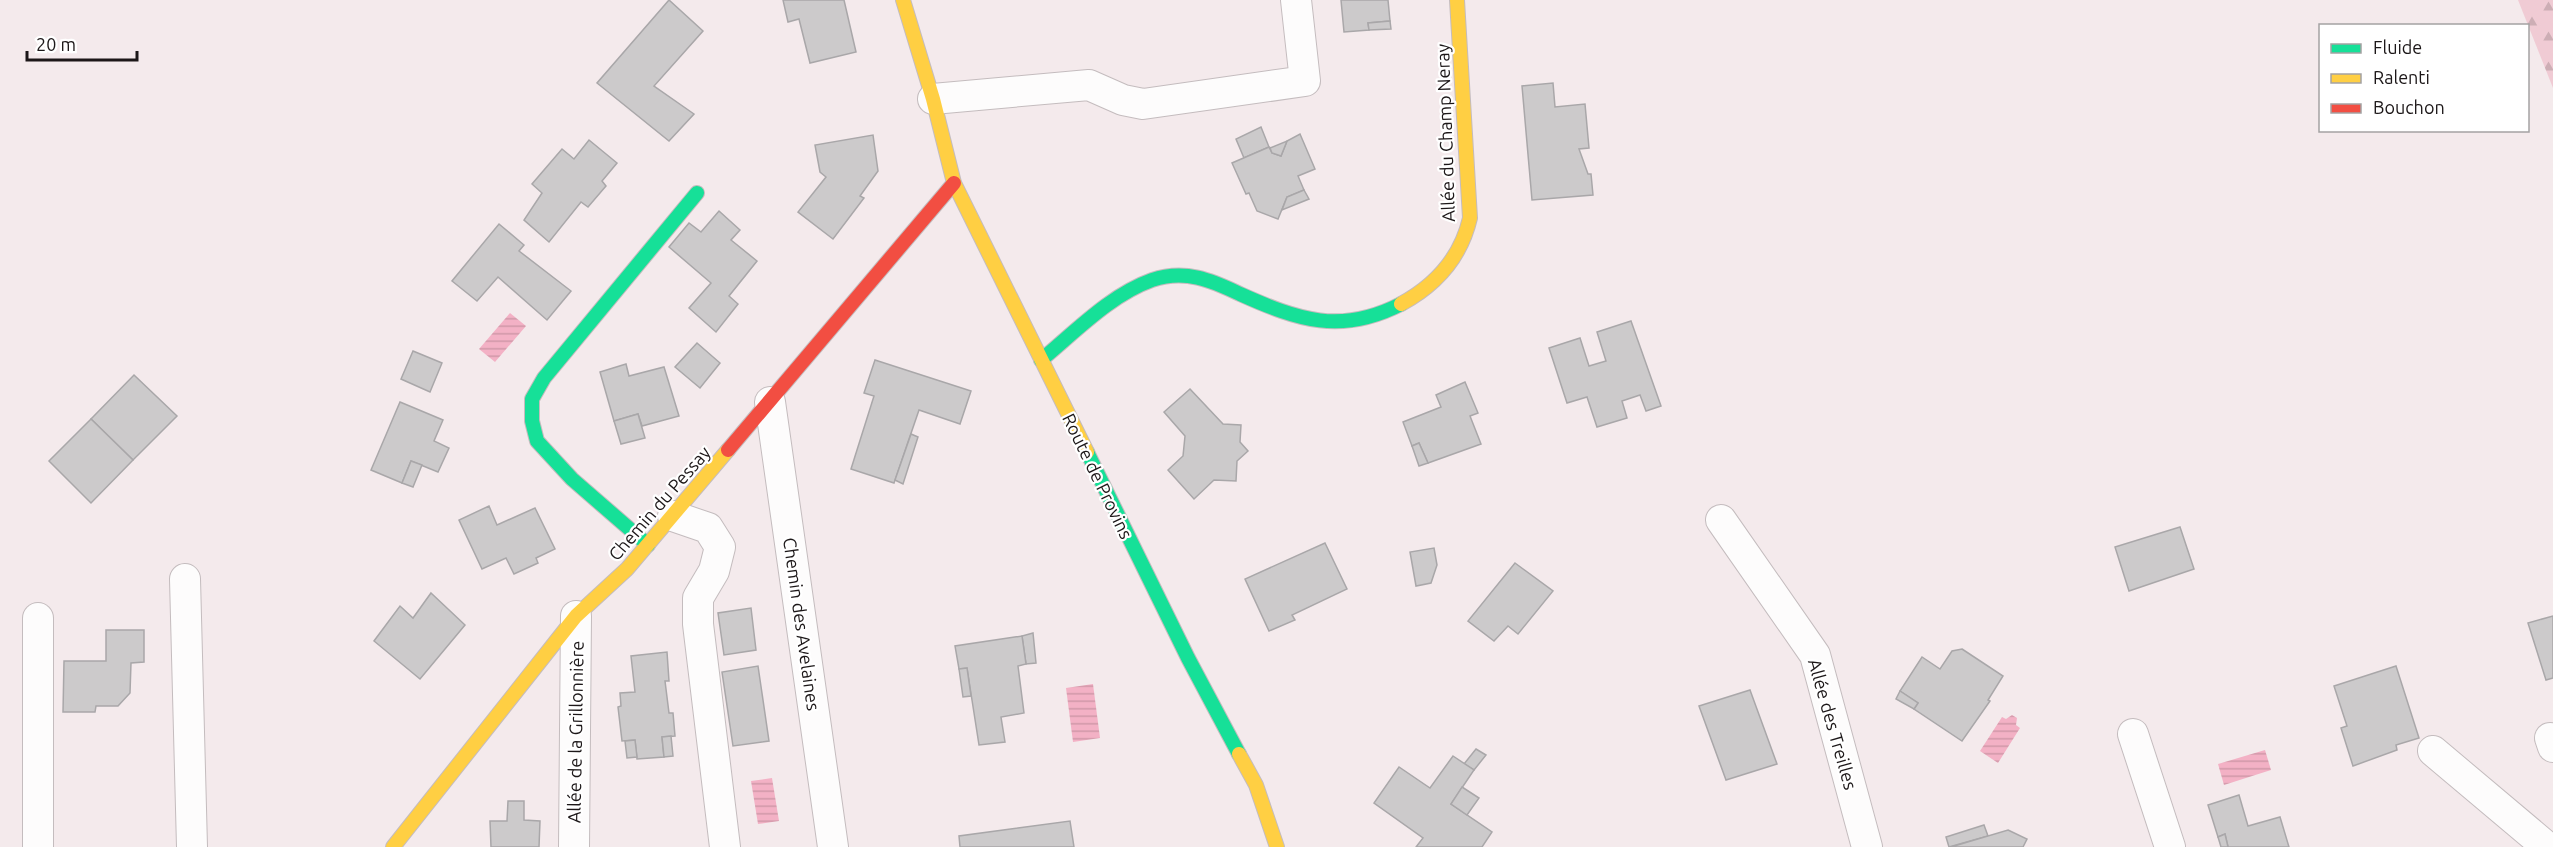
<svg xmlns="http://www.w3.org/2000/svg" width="2553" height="847" viewBox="0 0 2553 847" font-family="Ubuntu,sans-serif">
	<defs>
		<pattern id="forest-firs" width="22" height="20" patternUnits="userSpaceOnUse" patternTransform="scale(1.5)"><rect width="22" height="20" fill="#f0cbd4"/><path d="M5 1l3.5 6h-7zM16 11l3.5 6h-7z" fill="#cdaeb5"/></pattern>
		<pattern id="water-rules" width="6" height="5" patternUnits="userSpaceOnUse" patternTransform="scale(1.5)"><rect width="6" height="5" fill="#f3b1c5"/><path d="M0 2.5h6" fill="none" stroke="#d098a8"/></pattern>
	</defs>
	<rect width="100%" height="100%" fill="#f4eaec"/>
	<polygon fill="url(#forest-firs)" points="2518,0 2553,0 2553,88"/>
	<g fill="url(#water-rules)">
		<polygon points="510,313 526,326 495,362 479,349"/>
		<polygon points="1093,684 1100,738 1073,742 1066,688"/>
		<polygon points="2012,715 2017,718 2016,725 2020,728 1998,763 1980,751 2002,717 2006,719"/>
		<polygon points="2265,750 2271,770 2224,785 2218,764"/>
		<polygon points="772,778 779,821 758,824 751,781"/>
	</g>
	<g fill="#cccacb" stroke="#a9a7a9" stroke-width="1.5">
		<polygon points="669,0 703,31 654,86 694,114 669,141 597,83"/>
		<polygon points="783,0 844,0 856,52 810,63 799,19 788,22"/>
		<polygon points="1341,0 1388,0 1390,21 1368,23 1369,30 1344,32"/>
		<polygon points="1390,21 1391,29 1369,30 1368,23"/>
		<polygon points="1553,83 1555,107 1585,104 1589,148 1579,149 1588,174 1591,174 1593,195 1532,200 1522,86"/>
		<polygon points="1261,127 1269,147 1244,158 1236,139"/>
		<polygon points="1300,134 1315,169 1298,176 1304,190 1287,197 1278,219 1257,211 1249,193 1246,194 1232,163 1269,147 1272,153 1281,156 1287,141"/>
		<polygon points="873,135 878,171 860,196 864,198 833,239 798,212 826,177 820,172 815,145"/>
		<polygon points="589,140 617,163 602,181 606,186 588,207 581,202 549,242 524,220 542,193 532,184 562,149 574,159"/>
		<polygon points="1287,141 1281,156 1272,153 1270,148"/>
		<polygon points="1304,190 1309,199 1282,210 1287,197"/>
		<polygon points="719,211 740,230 731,240 757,261 729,296 738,304 716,332 689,308 711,283 669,247 689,223 701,232"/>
		<polygon points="499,224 524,245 519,251 571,291 547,320 498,277 477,301 452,281"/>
		<polygon points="1631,321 1661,406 1646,411 1640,395 1622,401 1627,418 1597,427 1587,397 1567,403 1549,348 1580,338 1589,366 1606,361 1597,332"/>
		<polygon points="697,343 720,363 700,388 675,367"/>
		<polygon points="413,351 442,363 430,392 401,379"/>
		<polygon points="875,360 971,391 960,424 919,410 894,483 851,469 874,396 864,393"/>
		<polygon points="626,364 629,376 664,367 679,416 642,426 638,414 614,421 600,372"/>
		<polygon points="134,375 177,416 133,460 91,419"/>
		<polygon points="1465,382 1478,413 1470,416 1481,444 1428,463 1419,443 1412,446 1403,422 1441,407 1436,395"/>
		<polygon points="1190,389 1223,424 1241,425 1240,442 1248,451 1237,461 1236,481 1214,480 1194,499 1168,470 1183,456 1185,436 1164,412"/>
		<polygon points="400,402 443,420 434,441 449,448 438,472 411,461 402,483 371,470"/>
		<polygon points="638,414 645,438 621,444 614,421"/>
		<polygon points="91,419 133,460 91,503 49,461"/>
		<polygon points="911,434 918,437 903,484 895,480"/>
		<polygon points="1419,443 1428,463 1419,466 1412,446"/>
		<polygon points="411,461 422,465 413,487 402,483"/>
		<polygon points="489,506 497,525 535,508 555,549 536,558 538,563 514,574 506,558 482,569 459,520"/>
		<polygon points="2180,527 2194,569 2129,591 2115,547"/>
		<polygon points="1325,543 1347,589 1292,615 1295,620 1269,631 1245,579"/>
		<polygon points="1434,548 1437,565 1431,583 1416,586 1410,552"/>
		<polygon points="1515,563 1553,591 1518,634 1508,626 1494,641 1468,621"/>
		<polygon points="431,593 465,625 420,679 374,641 400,606 413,618"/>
		<polygon points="751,608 756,650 724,655 718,613"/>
		<polygon points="2553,616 2553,678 2546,680 2528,623"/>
		<polygon points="106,630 144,630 144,662 131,663 130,693 118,706 96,706 95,712 63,712 64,661 106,661"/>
		<polygon points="1033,633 1036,663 1026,664 1022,636"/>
		<polygon points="1022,636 1026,664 1018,666 1024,713 1001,717 1005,742 979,745 967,668 959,669 955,646"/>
		<polygon points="1962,649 2003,676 1988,700 1990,701 1962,741 1914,709 1918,703 1900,691 1922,657 1940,669 1952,651"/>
		<polygon points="667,652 669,681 665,681 669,713 673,713 675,736 662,737 664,757 637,759 635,740 622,741 618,707 621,706 620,693 635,692 631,656"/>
		<polygon points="758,666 769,741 733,746 722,672"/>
		<polygon points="2396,666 2419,738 2396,745 2397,750 2353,766 2341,728 2347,726 2334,686"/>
		<polygon points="967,668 971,696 963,697 959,669"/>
		<polygon points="1750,690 1777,764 1726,780 1699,706"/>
		<polygon points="1900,691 1918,703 1914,709 1896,699"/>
		<polygon points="671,736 673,756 664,757 662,737"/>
		<polygon points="635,740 637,757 627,758 625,741"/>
		<polygon points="1476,749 1486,755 1474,770 1464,764"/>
		<polygon points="1453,756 1474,770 1451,804 1492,832 1482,847 1416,847 1423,838 1374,803 1399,767 1430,788"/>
		<polygon points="1462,787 1479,798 1467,815 1451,804"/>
		<polygon points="2239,795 2248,826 2280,817 2289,847 2228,847 2225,834 2218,837 2208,805"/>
		<polygon points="508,801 524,801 524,820 540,821 539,847 491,847 490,821 507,821"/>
		<polygon points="1070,821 1074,847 960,847 959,836"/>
		<polygon points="1984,825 1988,836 1949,847 1946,837"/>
		<polygon points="2008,830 2027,839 2023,847 1951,847"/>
		<polygon points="2225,834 2228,847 2221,847 2218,837"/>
	</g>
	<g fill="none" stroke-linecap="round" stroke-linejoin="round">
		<g stroke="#c4bcbe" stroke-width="32">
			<g id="street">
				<polyline points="933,99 1089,85 1123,100 1143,104 1305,81 1296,0"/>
				<polyline points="770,402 833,847"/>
				<polyline points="673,516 708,528 720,547 714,571 698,598 698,624 725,847"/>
				<polyline points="1721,520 1815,655 1867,847"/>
				<polyline points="185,579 192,847"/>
				<polyline points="2133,734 2170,847"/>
				<polyline points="2550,738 2553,747"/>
				<polyline points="2433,751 2547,847"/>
				<polyline points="38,847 38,618"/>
				<polyline points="574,847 576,616"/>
			</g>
		</g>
		<g stroke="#c4bcbe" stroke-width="16">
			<g id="fast">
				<path d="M1041,360c34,-28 69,-65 111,-80 33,-11 59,0 88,14 58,26 101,41 161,10"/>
				<polyline points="1087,452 1188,658 1239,754"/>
				<polyline points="648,545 572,479 537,441 532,421 532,399 544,378 697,193"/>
			</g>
		</g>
		<g stroke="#c4bcbe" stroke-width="16">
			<g id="slow">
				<polyline points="903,0 933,99 954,183 1087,452"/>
				<path d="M1401,304c35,-19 60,-47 69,-86l-13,-218"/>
				<polyline points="1239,754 1256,785 1277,847"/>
				<polyline points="393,847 576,616 627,569 728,450"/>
			</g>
		</g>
		<g stroke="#c4bcbe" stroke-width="16">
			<polyline id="jam" points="728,450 954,183"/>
		</g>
		<use href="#street" stroke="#fdfcfc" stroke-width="30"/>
		<use href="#fast" stroke="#16e098" stroke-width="14"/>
		<use href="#slow" stroke="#ffcf43" stroke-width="14"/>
		<use href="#jam" stroke="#f24e42" stroke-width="14"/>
	</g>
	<g text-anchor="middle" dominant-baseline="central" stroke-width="4.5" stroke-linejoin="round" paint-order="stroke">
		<g font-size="18" fill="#1c1718" stroke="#fff">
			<text transform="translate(1445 133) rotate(-92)">Allée du Champ Neray</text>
			<text transform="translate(1098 476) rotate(64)">Route de Provins</text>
			<text transform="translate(659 503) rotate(-49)">Chemin du Pessay</text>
			<text transform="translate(802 624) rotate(82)">Chemin des Avelaines</text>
			<text transform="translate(1833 724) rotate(74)">Allée des Treilles</text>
			<text transform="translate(575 732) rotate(-89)">Allée de la Grillonnière</text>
		</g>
	</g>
	<rect x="2319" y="24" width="210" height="108" fill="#ffffff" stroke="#a4a2a3" stroke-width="1.5"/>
	<rect x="2331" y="44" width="30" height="9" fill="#16e098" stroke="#a4a2a3" stroke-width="1.5"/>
	<text x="2373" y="54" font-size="18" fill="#1c1718">Fluide</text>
	<rect x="2331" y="74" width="30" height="9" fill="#ffcf43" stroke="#a4a2a3" stroke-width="1.5"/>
	<text x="2373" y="84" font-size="18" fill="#1c1718">Ralenti</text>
	<rect x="2331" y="104" width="30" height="9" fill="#f24e42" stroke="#a4a2a3" stroke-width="1.5"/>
	<text x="2373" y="114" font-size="18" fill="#1c1718">Bouchon</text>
	<path d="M27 51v9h110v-9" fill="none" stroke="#1c1718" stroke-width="3"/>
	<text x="36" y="51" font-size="18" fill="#1c1718" stroke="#ffffff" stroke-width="4.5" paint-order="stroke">20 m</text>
</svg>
